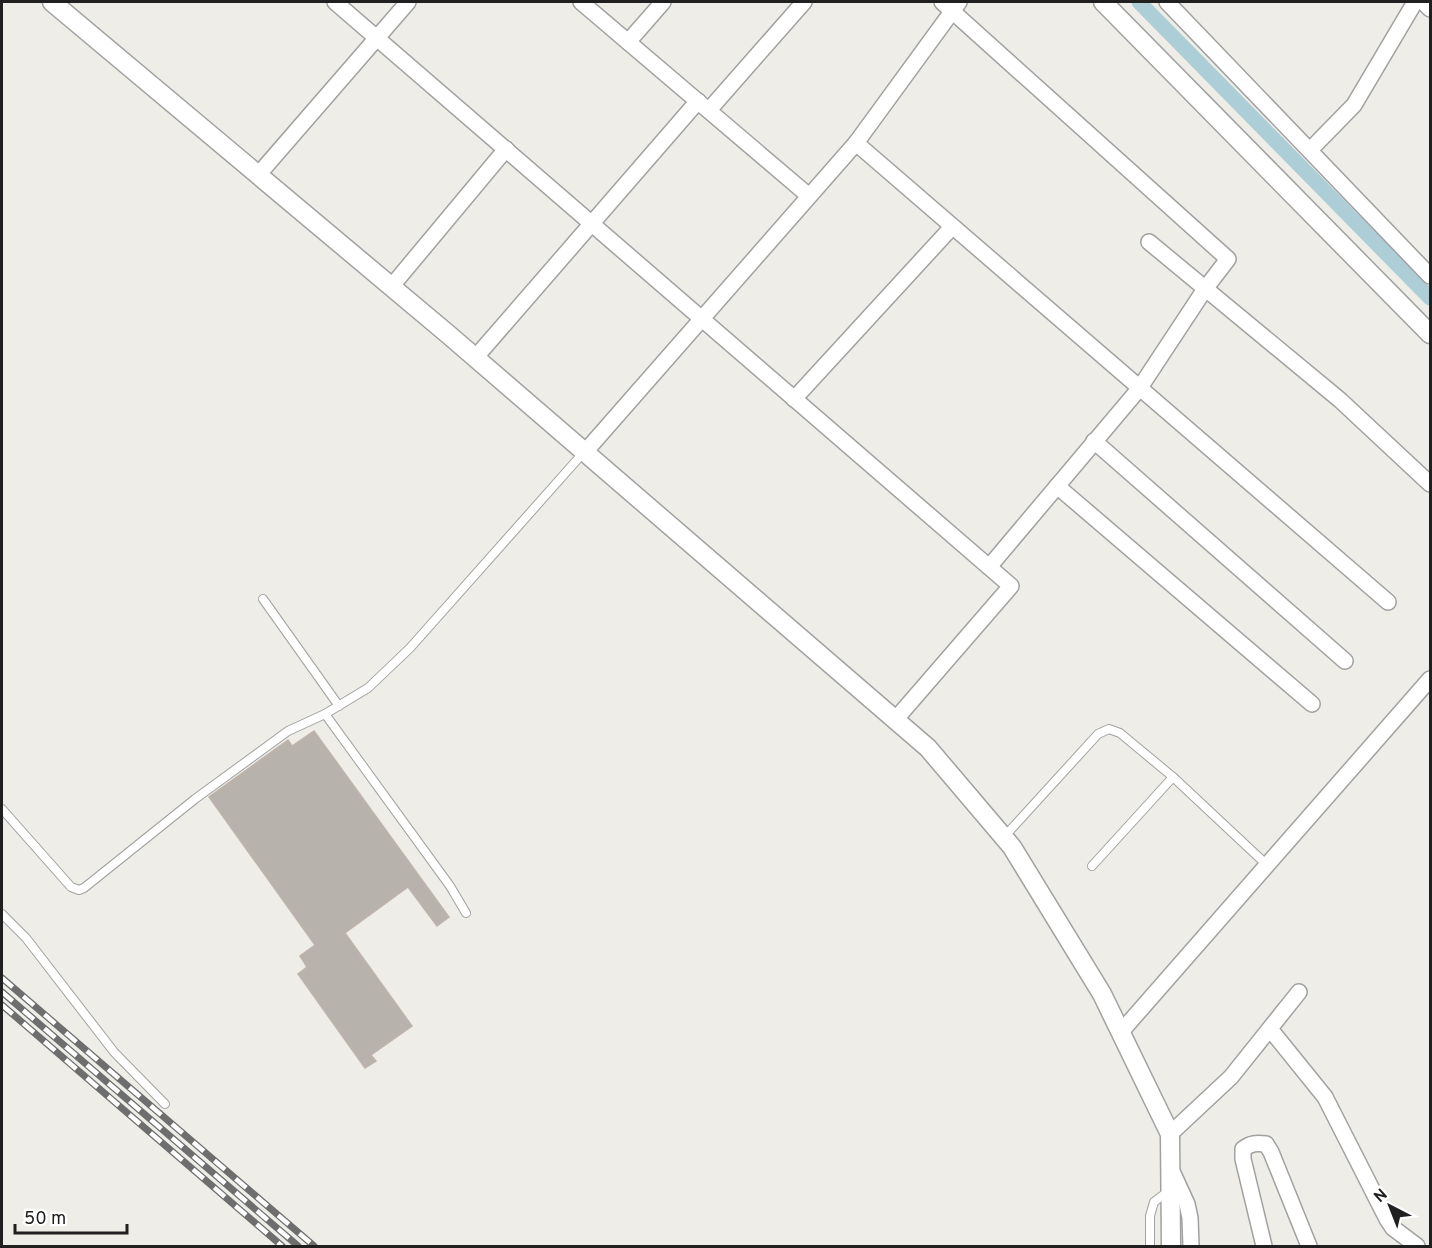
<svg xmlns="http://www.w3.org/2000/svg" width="1432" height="1248" viewBox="0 0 1432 1248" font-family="Overpass,sans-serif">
	<rect width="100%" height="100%" fill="#efede7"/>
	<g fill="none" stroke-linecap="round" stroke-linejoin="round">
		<polyline stroke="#adced7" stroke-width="15" points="1139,2 1430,298"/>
	</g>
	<polygon fill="#b8b2ad" stroke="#bfb4ac" stroke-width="1.5" points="314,731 449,917 437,926 408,887 345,933 412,1026 371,1055 376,1061 365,1068 298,974 307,967 300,956 315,945 209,797 288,740 292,746"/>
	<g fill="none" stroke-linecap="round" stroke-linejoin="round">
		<g stroke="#a1a1a1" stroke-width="10">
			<g id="service">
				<polyline points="263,599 339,706"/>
				<polyline points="325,714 450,886 466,913"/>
				<polyline points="2,809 71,887 79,890 84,888 195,799 288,731 325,714 368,688 410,648 584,452"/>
				<polyline points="1004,837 1098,734 1109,729 1120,733 1173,777 1267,865"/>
				<polyline points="1092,866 1173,777"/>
				<polyline points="2,914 26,938 114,1052 165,1104"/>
				<polyline points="1150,1246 1150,1216 1154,1202 1170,1190"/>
			</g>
		</g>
		<g stroke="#a1a1a1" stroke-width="18">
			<g id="minor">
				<polyline points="335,2 1011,586 895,720"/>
				<polyline points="581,2 809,196"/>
				<polyline points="942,2 1228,259 1205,289 1139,389 989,567"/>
				<polyline points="1167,2 1430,276"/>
				<polyline points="1423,2 1430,9"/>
				<polyline points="628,42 663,2"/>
				<polyline points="709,110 804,2"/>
				<polyline points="856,143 1388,602"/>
				<polyline points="1310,150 1354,105 1415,2"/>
				<polyline points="258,175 408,2"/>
				<polyline points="1149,242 1340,400 1430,484"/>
				<polyline points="391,287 506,149"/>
				<polyline points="475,358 698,101"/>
				<polyline points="794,399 952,227"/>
				<polyline points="1094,441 1345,661"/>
				<polyline points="585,452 856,143 959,2"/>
				<polyline points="1057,486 1312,704"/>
				<polyline points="1270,1029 1325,1097 1387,1219 1393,1228 1417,1246"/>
				<polyline points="1120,1033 1430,679"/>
				<polyline points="1170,1134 1231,1077 1299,992"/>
				<polyline points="1171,1169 1187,1204 1190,1218 1191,1246"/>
				<path d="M1264,1246l-21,-87v-10c8,-6 13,-6 23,-5l5,8 38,94"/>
			</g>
		</g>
		<g stroke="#a1a1a1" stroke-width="21">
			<g id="tertiary">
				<polyline points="52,2 449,335 928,748 1012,847 1102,994 1170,1134 1171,1246"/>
				<polyline points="1103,2 1430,334"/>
			</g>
		</g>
		<use href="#service" stroke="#fff" stroke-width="8"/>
		<use href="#minor" stroke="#fff" stroke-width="15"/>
		<use href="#tertiary" stroke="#fff" stroke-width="18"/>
		<g stroke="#6e6e6e" stroke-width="7">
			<g id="rail">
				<polyline points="2,978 314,1246"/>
				<polyline points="2,992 298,1246"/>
				<polyline points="2,1005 282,1246"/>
			</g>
		</g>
		<use href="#rail" stroke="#fff" stroke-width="4.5" stroke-dasharray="14" stroke-linecap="butt"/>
	</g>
	<rect width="1432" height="1248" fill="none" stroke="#202020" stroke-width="6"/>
	<g transform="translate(1390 1206) rotate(318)" stroke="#ffffff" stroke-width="4.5" paint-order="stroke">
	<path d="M0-4.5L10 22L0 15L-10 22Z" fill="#202020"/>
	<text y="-9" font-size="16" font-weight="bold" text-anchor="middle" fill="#202020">N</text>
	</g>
	<path d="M15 1224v9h112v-9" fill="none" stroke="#202020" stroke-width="3"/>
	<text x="24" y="1224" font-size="18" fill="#202020" stroke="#ffffff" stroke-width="4.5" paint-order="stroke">50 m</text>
</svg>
